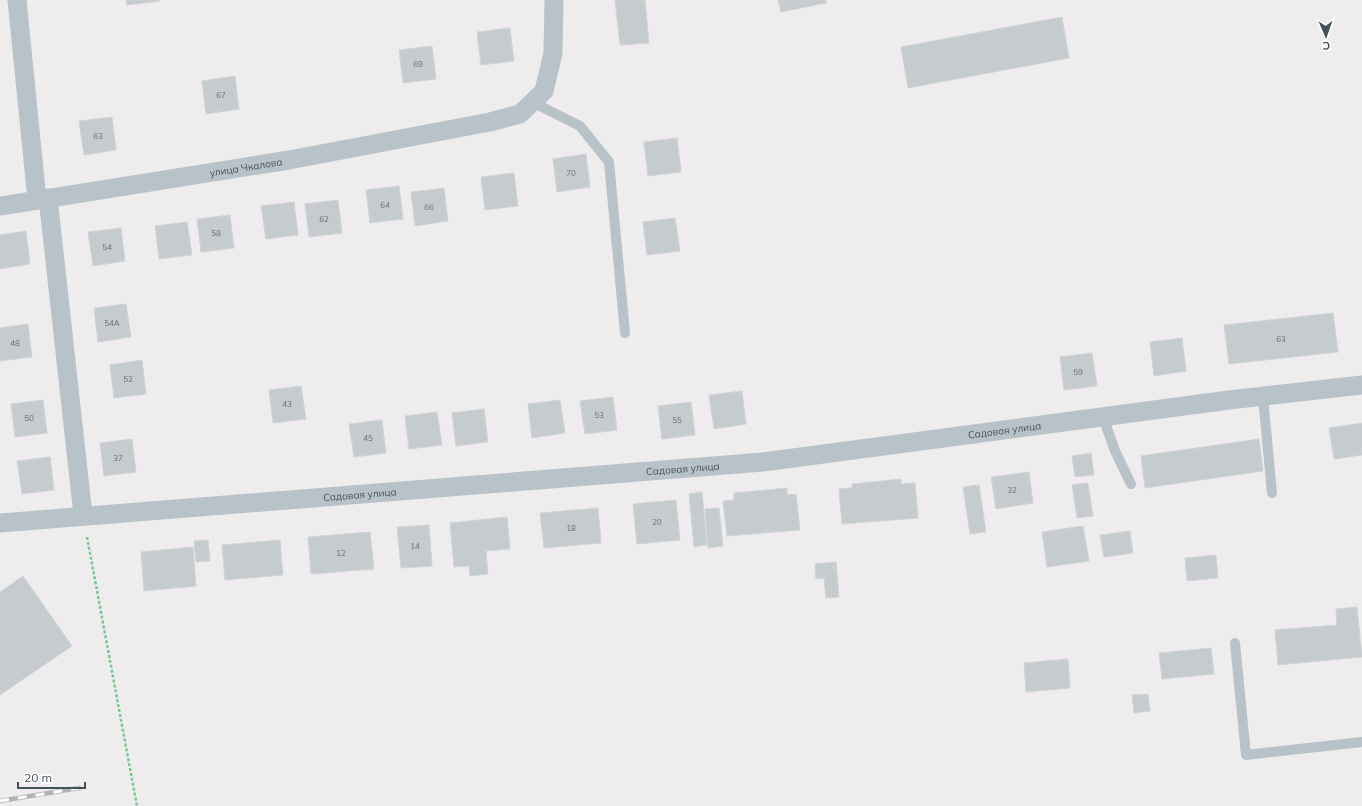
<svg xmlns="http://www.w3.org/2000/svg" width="1362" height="806" viewBox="0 0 1362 806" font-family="Mulish,sans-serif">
	<rect width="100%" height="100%" fill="#efeced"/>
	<g fill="#c6cbcf" stroke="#d0d4d8">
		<polygon points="126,0 160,0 160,1 127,5"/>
		<polygon points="615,0 645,0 649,43 620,45"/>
		<polygon points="778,0 826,0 826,3 781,12"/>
		<polygon points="1062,17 1069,58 908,88 901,47"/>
		<polygon points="510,28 514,61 481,65 477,32"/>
		<polygon points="432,46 436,79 403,83 399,50"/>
		<polygon points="235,76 239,109 206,114 202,81"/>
		<polygon points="112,117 116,150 84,155 79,121"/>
		<polygon points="677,138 681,172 648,176 644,142"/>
		<polygon points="586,154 590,187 557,192 553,159"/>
		<polygon points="514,173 518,206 485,210 481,177"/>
		<polygon points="399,186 403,219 370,223 366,190"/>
		<polygon points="444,188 448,221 415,226 411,192"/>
		<polygon points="338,200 342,233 309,237 305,204"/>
		<polygon points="294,202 298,235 266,239 261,206"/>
		<polygon points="230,215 234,248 201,252 197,219"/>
		<polygon points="675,218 680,251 647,255 643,222"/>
		<polygon points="187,222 192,255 159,259 155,226"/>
		<polygon points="121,228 125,261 93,266 88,232"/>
		<polygon points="26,231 30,264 0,269 0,235"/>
		<polygon points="126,304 131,337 98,342 94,308"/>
		<polygon points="1333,313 1338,352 1229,364 1224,325"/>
		<polygon points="28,324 32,357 0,361 0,328"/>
		<polygon points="1182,338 1186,371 1154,376 1150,342"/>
		<polygon points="1092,353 1097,386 1064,390 1060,357"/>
		<polygon points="142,360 146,394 114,398 110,365"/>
		<polygon points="301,386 306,419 273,423 269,390"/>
		<polygon points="742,391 746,424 714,429 709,395"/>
		<polygon points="613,397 617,430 585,434 580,401"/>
		<polygon points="43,400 47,433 15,437 11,404"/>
		<polygon points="560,400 565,433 532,438 528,404"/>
		<polygon points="691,402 695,435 662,439 658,406"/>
		<polygon points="484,409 488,442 456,446 452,413"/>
		<polygon points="437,412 442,445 409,449 405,416"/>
		<polygon points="382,420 386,453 354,457 349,424"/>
		<polygon points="1362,423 1362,455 1334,459 1329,428"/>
		<polygon points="132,439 136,472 104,476 100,443"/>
		<polygon points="1259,439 1263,471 1145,488 1141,456"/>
		<polygon points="1091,453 1094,475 1075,477 1072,456"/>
		<polygon points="50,457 54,490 22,494 17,461"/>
		<polygon points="1029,472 1033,503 996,509 991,477"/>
		<polygon points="901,479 901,484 915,483 918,518 842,524 839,489 852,488 852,484"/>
		<polygon points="1088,483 1093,516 1077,518 1072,485"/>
		<polygon points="979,485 986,532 970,534 963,487"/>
		<polygon points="787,488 787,495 796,494 800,530 727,536 723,501 734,500 734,493"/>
		<polygon points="702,492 707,545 694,547 689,494"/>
		<polygon points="676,500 680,540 637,544 633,504"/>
		<polygon points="598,508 601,543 544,548 540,513"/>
		<polygon points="719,508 723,546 708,548 705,509"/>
		<polygon points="507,517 510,549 486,551 488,574 470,576 469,566 454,567 450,523"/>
		<polygon points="429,525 432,566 401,568 397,527"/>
		<polygon points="1083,526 1089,561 1047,567 1042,532"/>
		<polygon points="1130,531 1133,553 1104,557 1100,535"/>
		<polygon points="370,532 374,569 311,574 308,537"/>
		<polygon points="208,540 210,561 196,562 194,541"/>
		<polygon points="280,540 283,575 225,580 222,545"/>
		<polygon points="193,547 196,586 144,591 141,552"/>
		<polygon points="1216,555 1218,578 1187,581 1185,558"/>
		<polygon points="836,562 839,597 826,598 824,578 816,579 815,564"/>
		<polygon points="23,576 72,646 0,695 0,592"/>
		<polygon points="1357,607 1362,657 1278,665 1275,630 1337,625 1336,609"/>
		<polygon points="1211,648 1214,674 1162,679 1159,653"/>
		<polygon points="1068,659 1070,688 1026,692 1024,663"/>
		<polygon points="1148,694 1150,711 1134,713 1132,695"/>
	</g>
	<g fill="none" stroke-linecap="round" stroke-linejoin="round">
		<polyline stroke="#74ca93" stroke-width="2.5" stroke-dasharray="3 2" stroke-linecap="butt" points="87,537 137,806"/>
		<g stroke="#b8c3c9" stroke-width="10">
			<polyline points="532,102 580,126 609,162 625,333"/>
			<polyline points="1263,397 1272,493"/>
			<polyline points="1103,417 1115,451 1131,484"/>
			<polyline points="1235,643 1246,755 1362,742"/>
		</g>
		<g stroke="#b8c3c9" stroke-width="19">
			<polyline points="17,0 37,200"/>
			<polyline points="48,198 83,515"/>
			<path id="s1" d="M0,206l289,-46 201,-38 30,-8 24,-23 9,-38 1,-53"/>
			<path id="s2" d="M0,523l763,-61 466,-62 133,-15"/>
		</g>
		<g stroke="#afb3b7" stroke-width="4.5">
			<polyline id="rail" points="0,801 79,788"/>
		</g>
		<use href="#rail" stroke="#fff" stroke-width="3" stroke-dasharray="9" stroke-linecap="butt"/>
	</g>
	<g text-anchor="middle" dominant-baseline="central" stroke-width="4" stroke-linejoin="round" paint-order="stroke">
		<g font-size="8" fill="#657176">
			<text x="418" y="64">69</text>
			<text x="221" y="95">67</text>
			<text x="98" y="136">63</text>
			<text x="571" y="173">70</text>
			<text x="385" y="205">64</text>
			<text x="429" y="207">66</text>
			<text x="324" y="219">62</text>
			<text x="216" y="233">58</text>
			<text x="107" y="247">54</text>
			<text x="112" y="323">54А</text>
			<text x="1281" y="339">63</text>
			<text x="15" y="343">48</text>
			<text x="1078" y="372">59</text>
			<text x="128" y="379">52</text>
			<text x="287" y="404">43</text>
			<text x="599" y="415">53</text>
			<text x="29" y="418">50</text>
			<text x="677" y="420">55</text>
			<text x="368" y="438">45</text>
			<text x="118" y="458">37</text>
			<text x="1012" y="490">32</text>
			<text x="657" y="522">20</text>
			<text x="571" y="528">18</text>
			<text x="415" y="546">14</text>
			<text x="341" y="553">12</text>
		</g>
		<g font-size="10" fill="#455359" stroke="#fff">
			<text stroke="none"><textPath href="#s1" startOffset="249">улица Чкалова</textPath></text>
			<text stroke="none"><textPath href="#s2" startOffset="1009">Садовая улица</textPath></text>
			<text stroke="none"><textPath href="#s2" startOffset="685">Садовая улица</textPath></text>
			<text stroke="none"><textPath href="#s2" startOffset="361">Садовая улица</textPath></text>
		</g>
	</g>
	<g transform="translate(1326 36) rotate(178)" stroke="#ffffff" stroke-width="3" paint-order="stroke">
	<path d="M0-3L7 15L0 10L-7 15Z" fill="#455359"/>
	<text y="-6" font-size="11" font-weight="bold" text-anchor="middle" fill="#455359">С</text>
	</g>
	<path d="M18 782v6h67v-6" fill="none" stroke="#455359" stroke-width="2"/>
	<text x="24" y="782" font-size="12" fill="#455359" stroke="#ffffff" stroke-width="3" paint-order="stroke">20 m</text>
</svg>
